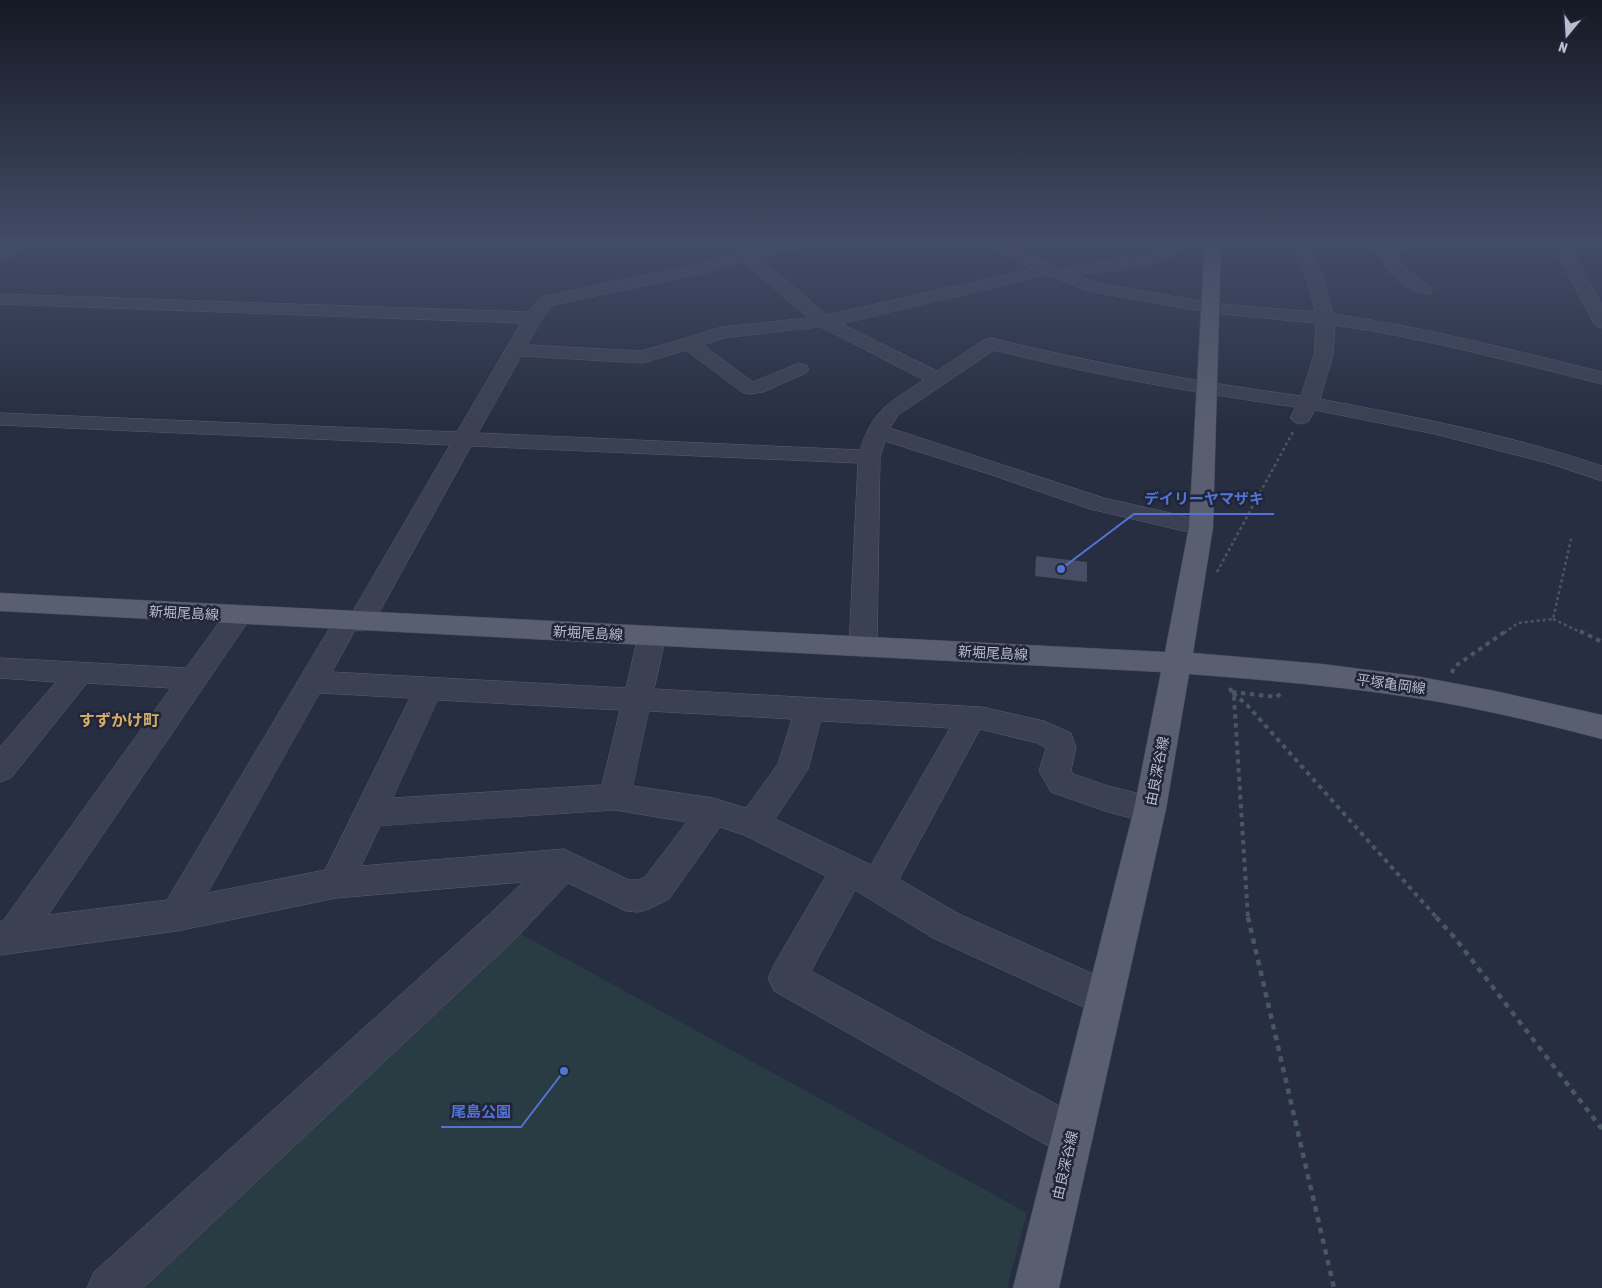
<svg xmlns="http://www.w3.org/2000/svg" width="1602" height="1288" viewBox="0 0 1602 1288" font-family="'Asap Condensed','Noto Sans JP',sans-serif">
	<rect width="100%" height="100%" fill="#272e42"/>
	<polygon fill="#293b43" points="512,929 1027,1213 1007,1288 123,1288"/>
	<polygon fill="#464d64" points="1036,556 1087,562 1087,582 1035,576"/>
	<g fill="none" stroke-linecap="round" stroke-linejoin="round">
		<g stroke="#595e6f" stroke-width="1">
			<g id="minor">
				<polygon points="8,243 27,243 6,260 0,262 0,249"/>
				<path d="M777,243h28l-2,3 -43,12 67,57 205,-46 -43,-23 -2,-3h21l52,26 86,-15 23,-11h19c-20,28 -80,26 -111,32l16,7 118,21 104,9 -8,-33 -16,-36h16l17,36 9,35c91,13 180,36 269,58v12c-89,-22 -177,-46 -267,-59l-2,30 -13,44c95,18 191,36 282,67v15l-51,-17 -116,-30 -120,-24 -7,12 -7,2 -7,-2 -4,-4 6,-11c-102,-14 -202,-32 -302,-57l-96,65 -8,13 214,70 106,24 3,5 -3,5 -9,3 -111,-26 -98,-34 -107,-34 -5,16 -3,190 -4,7 -10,3 -10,-3 -4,-7 9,-184 -387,-17 -101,183 -10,2 -5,-1 -23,42 294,16 12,-52 4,-7 10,-3 10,3 4,7 -12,53 328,18 62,14 27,12 5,15 -5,22 2,4 35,12 53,13 5,10 -5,10 -11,4 -42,-11 -57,-20 -12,-21 7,-23 -9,-5 -57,-14 -81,150 60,35 159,71 6,13 -6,13 -13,5 -13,-5 -159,-73 -78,-48 -44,81 276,150 6,15 -6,15 -15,6 -15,-6 -283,-160 -6,-13 6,-13 52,-89 -82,-41 -24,-8 -51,72 -20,10 -11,3 -12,-1 -58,-28 -50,53 -375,352h-56l7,-16 398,-360 31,-30 -187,16 -159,33 -177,24v-34h3l168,-233 -84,-5 -76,95 -11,4v-35l56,-65 -56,-4v-20l186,10 43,-59 9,-2 9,2 4,7 -4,7 -199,292 119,-15 171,-286 9,-2 5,1 98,-168 -450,-20v-12l457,19 64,-109 -521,-19v-10l528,18 13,-15 152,-32 43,-11 -7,-7 2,-3h12l8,6zM744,262l64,56 -86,9 -80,24 -115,-6 14,-25 12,-15 142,-30zM1047,275l42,16 122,22 105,10 -2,32 -13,41c-104,-14 -208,-33 -310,-58l-7,2 -47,31 -95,-47zM821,327l103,53c-34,22 -51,29 -64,70l-382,-17 43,-77 122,7 43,-13 56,42 7,2 14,-2 43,-19 3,-4 -3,-4 -7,-2 -46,19 -50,-37 21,-7zM320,693l90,5 -85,172 -117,23zM438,700l182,10 -18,75 -209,13zM649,711l143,8 -14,45 -32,44 -33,-10 -80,-12zM821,721l129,7 -79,137 -96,-46 33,-50zM615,810l72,12 -42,55 -7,3h-9l-65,-31 -203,17 19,-40z"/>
				<path d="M1349,243l58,1 2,3 -2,3 -13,1 9,15 30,24 -3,4c-12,3 -33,-13 -41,-23 -5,-6 -8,-14 -12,-21l-26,-4z"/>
				<polygon points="1552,243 1568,243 1602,305 1602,328 1596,326 1593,322"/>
			</g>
		</g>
		<g stroke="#45495b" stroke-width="1">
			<path id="major" d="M1205,243h16l-8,284 -20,126 129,11 93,12 80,15 107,24v24c-61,-16 -123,-31 -186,-41 -75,-12 -151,-18 -227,-24l-23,135 -107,479h-46l121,-479 27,-137 -1161,-61v-18l1165,59 24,-125z"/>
		</g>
		<g stroke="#475860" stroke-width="2.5" stroke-dasharray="3 3" stroke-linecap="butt">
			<polyline points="1217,572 1293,432"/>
			<polyline points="1553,619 1582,633"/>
			<polyline points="1504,633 1518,623 1553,619 1571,539"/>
		</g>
		<g stroke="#475860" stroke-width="4" stroke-dasharray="4.5 4.5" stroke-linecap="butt">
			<polyline points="1580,631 1602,642"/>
			<polyline points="1452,673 1454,667 1506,631"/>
			<polyline points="1230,688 1234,697 1248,918"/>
			<polyline points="1232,692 1276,697 1284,692"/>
			<polyline points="1233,693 1247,705 1437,918"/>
		</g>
		<g stroke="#475860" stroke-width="4.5" stroke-dasharray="5.5 5.5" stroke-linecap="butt">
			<polyline points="1248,917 1334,1288"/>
			<polyline points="1436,917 1455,938 1602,1129"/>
		</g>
		<use href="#minor" fill="#3b4052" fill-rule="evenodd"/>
		<use href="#major" fill="#595f71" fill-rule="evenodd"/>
	</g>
	<linearGradient id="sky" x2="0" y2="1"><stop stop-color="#151924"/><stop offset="0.57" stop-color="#414c65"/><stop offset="1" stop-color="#414c65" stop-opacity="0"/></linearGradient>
	<rect width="1602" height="424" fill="url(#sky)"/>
	<g text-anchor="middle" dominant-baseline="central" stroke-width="5" stroke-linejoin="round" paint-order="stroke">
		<g font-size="14" fill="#b8bccc" stroke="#202537">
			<text transform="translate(184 613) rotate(3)">新堀尾島線</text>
			<text transform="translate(588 633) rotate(3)">新堀尾島線</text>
			<text transform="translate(993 653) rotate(3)">新堀尾島線</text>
			<text transform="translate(1391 684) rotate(8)">平塚亀岡線</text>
			<text transform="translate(1157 771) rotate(-79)">由良深谷線</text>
			<text transform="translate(1065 1165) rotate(-77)">由良深谷線</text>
		</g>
		<g font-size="16" font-weight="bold" fill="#d5ac6a" stroke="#202537">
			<text x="119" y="720">すずかけ町</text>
		</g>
	</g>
	<path fill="none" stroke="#5374d4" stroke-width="2" d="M1061 569L1134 514H1274M564 1071L521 1127H441"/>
	<g fill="#5374d4" stroke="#202537" stroke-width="2">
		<circle cx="1061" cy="569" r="5"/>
		<circle cx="564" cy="1071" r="5"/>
	</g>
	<g font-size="15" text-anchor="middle" font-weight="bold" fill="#5374d4" stroke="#202537" stroke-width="5" stroke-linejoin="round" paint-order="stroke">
		<text x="1204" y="504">デイリーヤマザキ</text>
		<text x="481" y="1117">尾島公園</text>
	</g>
	<g transform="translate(1567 35) rotate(198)" stroke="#202537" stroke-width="4" paint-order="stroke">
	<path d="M0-4L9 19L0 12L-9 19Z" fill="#b8bccc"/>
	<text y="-8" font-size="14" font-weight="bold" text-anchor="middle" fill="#b8bccc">N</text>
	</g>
</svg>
